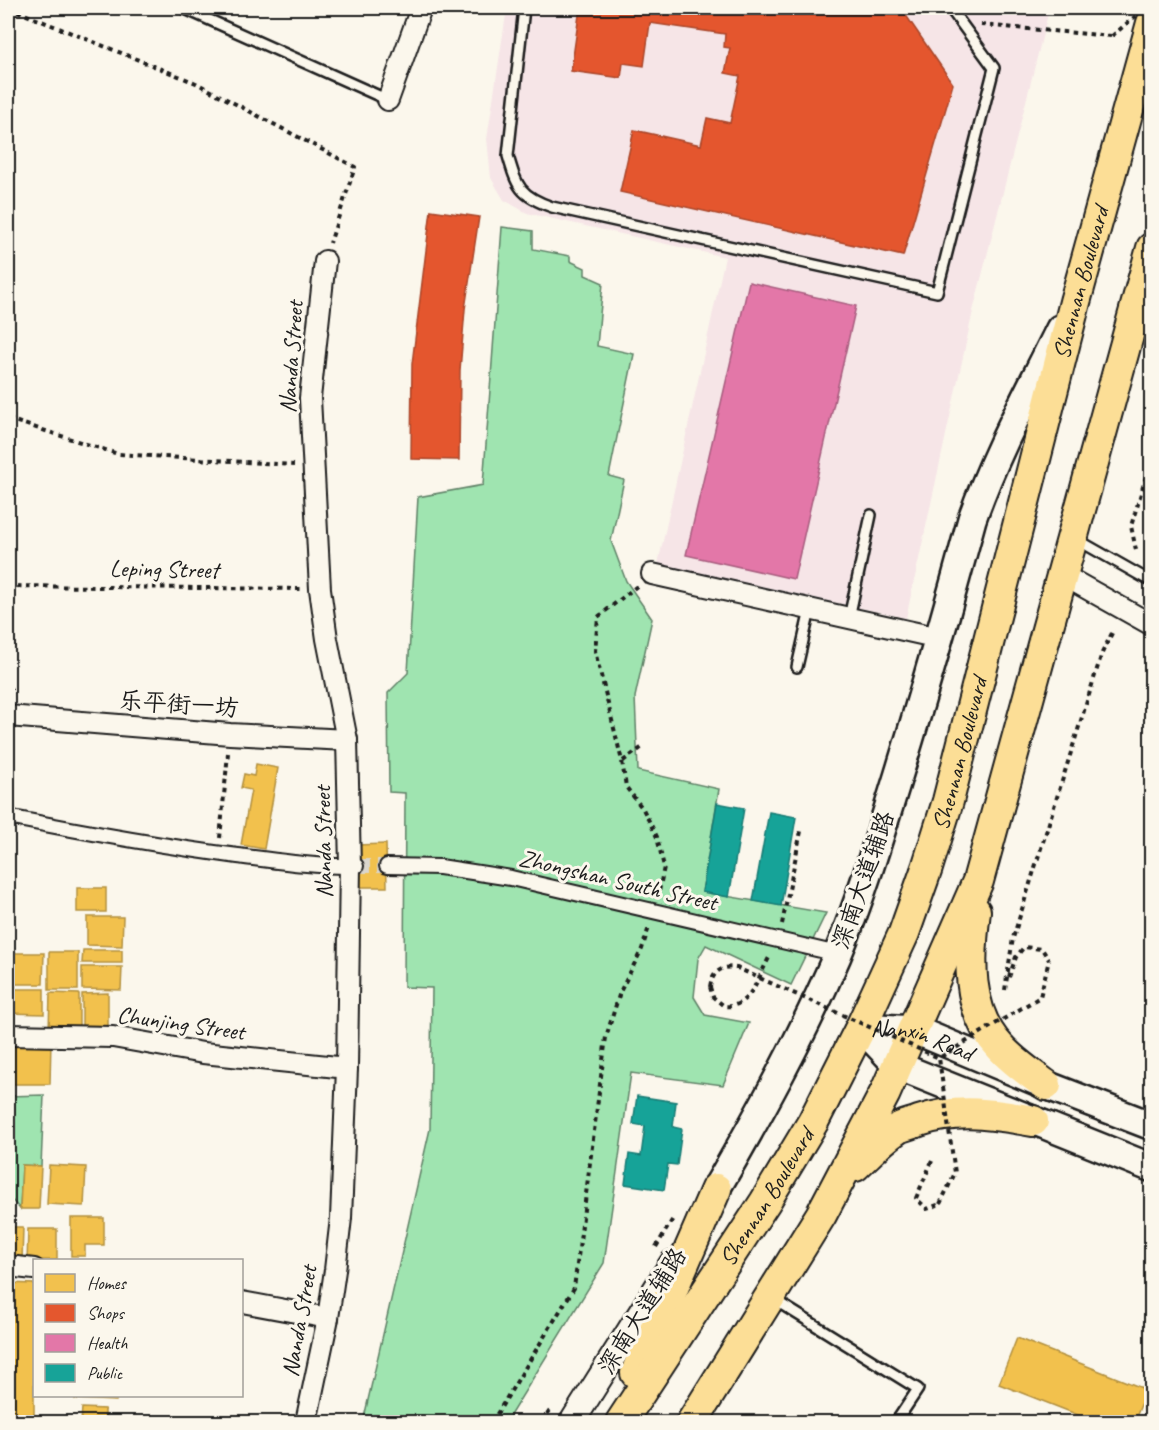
<svg xmlns="http://www.w3.org/2000/svg" width="1159" height="1430" viewBox="0 0 1159 1430" font-family="Caveat,'LXGW WenKai TC',sans-serif">
	<rect width="100%" height="100%" fill="#fbf7ec"/>
	<filter id="ink" filterUnits="userSpaceOnUse"><feTurbulence type="fractalNoise" baseFrequency=".0167" numOctaves="2"/><feDisplacementMap in="SourceGraphic" scale="12" xChannelSelector="R" yChannelSelector="G"/><feConvolveMatrix kernelMatrix="1 2 1 2 8 2 1 2 1" color-interpolation-filters="sRGB"/></filter>
	<g filter="url(#ink)">
		<polygon fill="#f6e5e7" points="507,8 1043,8 1048,14 973,311 906,618 658,564 725,257 527,213 504,200 491,178 487,139"/>
		<g fill="#9fe4b0" stroke="#5e8066" stroke-width="1.5">
			<polygon points="502,227 533,231 533,249 570,256 570,261 585,268 585,275 603,283 597,346 634,354 609,476 624,480 611,541 626,581 652,619 635,697 638,771 719,789 702,892 826,913 791,985 706,945 698,959 694,997 705,1015 749,1023 723,1085 631,1073 604,1263 506,1422 363,1422 430,1129 432,988 404,987 405,793 389,792 388,693 408,673 418,497 483,485"/>
			<polygon points="44,1095 41,1166 22,1165 20,1209 8,1196 8,1096"/>
		</g>
		<g fill="#f2c14e" stroke="#b2903f" stroke-width="1.5">
			<polygon points="256,764 278,768 264,849 241,845 251,790 241,788 244,774 254,776"/>
			<polygon points="386,844 387,887 357,887 356,845"/>
			<rect x="77" y="888" width="29" height="24"/>
			<polygon points="87,917 123,917 122,946 87,945"/>
			<polygon points="83,950 122,950 122,963 82,963"/>
			<rect x="49" y="952" width="29" height="38"/>
			<polygon points="8,953 44,953 43,984 8,984"/>
			<polygon points="82,967 122,967 121,990 82,989"/>
			<polygon points="8,989 44,989 44,1014 8,1013"/>
			<polygon points="50,993 79,994 79,1031 49,1031"/>
			<polygon points="108,993 108,1031 82,1031 82,994"/>
			<polygon points="8,1039 51,1040 50,1084 8,1084"/>
			<polygon points="22,1165 41,1166 39,1209 20,1209"/>
			<polygon points="49,1165 86,1167 84,1206 47,1204"/>
			<polygon points="71,1218 104,1218 104,1245 85,1245 85,1256 71,1256"/>
			<polygon points="8,1227 23,1227 22,1262 8,1261"/>
			<polygon points="28,1229 57,1229 57,1260 34,1260 27,1264"/>
			<polygon points="8,1283 34,1284 34,1422 8,1422"/>
			<polygon points="1017,1338 1147,1390 1134,1422 1096,1422 999,1384"/>
			<polygon points="76,1396 117,1396 116,1401 75,1399"/>
			<polygon points="82,1408 105,1409 105,1422 81,1422"/>
		</g>
		<g fill="#e4572e" stroke="#a84529" stroke-width="1.5">
			<polygon points="580,8 901,8 953,84 903,256 620,192 634,130 701,145 707,118 730,123 740,76 725,73 730,48 724,47 725,34 650,23 644,66 623,63 621,78 571,71"/>
			<polygon points="431,210 479,217 465,309 460,370 459,460 411,459 412,364"/>
		</g>
		<polygon fill="#e377a8" stroke="#a75c7e" stroke-width="1.5" points="749,282 856,306 794,579 686,555"/>
		<g fill="#17a398" stroke="#187a73" stroke-width="1.5">
			<polygon points="717,803 744,808 729,897 702,892"/>
			<polygon points="769,812 796,817 781,906 753,901"/>
			<polygon points="637,1096 676,1102 673,1127 682,1129 677,1165 668,1164 664,1190 625,1184 629,1154 641,1156 645,1126 633,1124"/>
		</g>
		<g fill="none" stroke-linecap="round" stroke-linejoin="round">
			<polyline stroke="#dad6cd" stroke-width="14" stroke-dasharray="14 7" stroke-linecap="butt" points="356,866 387,866"/>
			<g stroke="#1c1c1c" stroke-width="14">
				<g id="service">
					<polyline points="183,8 388,100"/>
					<path d="M524,8l-16,148c9,31 12,40 44,51l385,85 57,-224 -44,-60"/>
					<polyline points="1076,539 1152,582"/>
					<polyline points="849,618 871,515"/>
					<polyline points="797,667 810,610"/>
					<polyline points="773,1299 918,1389 896,1422"/>
				</g>
			</g>
			<g stroke="#1c1c1c" stroke-width="18">
				<g id="pedestrian">
					<path d="M8,817c76,15 153,29 230,39 39,5 79,11 118,10"/>
					<polyline points="387,866 440,867 511,878 838,954"/>
				</g>
			</g>
			<g stroke="#1c1c1c" stroke-width="24">
				<g id="minor">
					<polyline points="388,100 421,8"/>
					<polyline points="652,574 939,638"/>
					<polyline points="1061,574 1152,625"/>
					<polyline points="8,716 230,734 347,740"/>
					<polyline points="8,1035 113,1037 203,1053 347,1068"/>
					<polyline points="8,1266 34,1269"/>
					<polyline points="242,1302 328,1318"/>
					<polyline points="306,1422 328,1318 335,1270 341,1218 347,1068 350,866 347,740 327,639 320,589 310,398 325,261"/>
				</g>
			</g>
			<g stroke="#1c1c1c" stroke-width="28">
				<polyline id="tertiary" points="572,1422 672,1263"/>
			</g>
			<g stroke="#1c1c1c" stroke-width="32">
				<g id="secondary">
					<polyline points="861,1027 898,1066 1152,1168"/>
					<path id="s1" d="M861,1027l54,3 131,55 106,41"/>
					<path d="M716,1189c44,-76 86,-152 121,-233 22,-53 39,-108 56,-163 28,-90 54,-182 79,-274 23,-66 57,-127 88,-190"/>
				</g>
			</g>
			<g stroke="#1c1c1c" stroke-width="34">
				<g id="primary">
					<path d="M975,911c-6,46 -9,100 25,136 13,15 30,26 46,38"/>
					<path d="M855,1166c14,-13 26,-26 42,-37 6,-4 15,-5 22,-8 39,-13 75,-7 114,0"/>
					<polyline points="636,1373 716,1189"/>
					<path id="s2" d="M621,1422l144,-220 48,-80 48,-95 43,-94 23,-65 21,-67 127,-499 77,-279"/>
					<polyline points="692,1422 821,1215 885,1093 978,881 1152,248"/>
				</g>
			</g>
			<g stroke="#1c1c1c" stroke-width="4" stroke-dasharray="4.5 4.5" stroke-linecap="butt">
				<polyline points="9,8 196,83 355,167 330,243"/>
				<polyline points="981,25 1112,36"/>
				<polyline points="8,419 118,454 294,465"/>
				<polyline points="1136,550 1131,526 1152,457"/>
				<polyline points="8,586 301,589"/>
				<polyline points="637,586 598,617 595,651 622,761 626,787 643,809 657,837 664,867 658,896"/>
				<polyline points="8,688 11,689 10,696"/>
				<polyline points="623,761 644,746"/>
				<polyline points="220,838 228,753"/>
				<polyline points="782,924 801,831"/>
				<polyline points="1009,977 1016,957 1024,947 1042,949 1049,960"/>
				<path d="M710,987l3,10 11,9c26,3 35,-31 46,-50"/>
				<polyline points="1005,990 1013,938 1102,653 1114,629"/>
				<polyline points="932,1161 916,1198 927,1209 940,1204"/>
				<polyline points="656,1247 674,1217"/>
				<polyline points="492,1422 574,1288 606,1037 620,992 642,949 649,927"/>
				<polyline points="542,1422 551,1409"/>
			</g>
			<use href="#service" stroke="#fbf7ec" stroke-width="9"/>
			<use href="#pedestrian" stroke="#fbf7ec" stroke-width="14"/>
			<use href="#minor" stroke="#fbf7ec" stroke-width="20"/>
			<use href="#tertiary" stroke="#fbf7ec" stroke-width="24"/>
			<use href="#secondary" stroke="#fbf7ec" stroke-width="27"/>
			<use href="#primary" stroke="#fcde96" stroke-width="30"/>
			<g stroke="#1c1c1c" stroke-width="4" stroke-dasharray="4.5 4.5" stroke-linecap="butt">
				<polyline points="1112,36 1145,8"/>
				<path d="M710,987c2,-15 12,-22 27,-19l202,90"/>
				<polyline points="940,1204 955,1173 939,1058 1040,997 1049,960"/>
			</g>
		</g>
	</g>
	<g text-anchor="middle" dominant-baseline="central" stroke-width="6" stroke-linejoin="round" paint-order="stroke">
		<g font-size="24" fill="#1c1c1c" stroke="#fbf7ec">
			<text stroke="none"><textPath href="#s2" startOffset="1240">Shennan Boulevard</textPath></text>
			<text transform="translate(291 357) rotate(-86)">Nanda Street</text>
			<text transform="translate(164 569) rotate(1)">Leping Street</text>
			<text transform="translate(179 704) rotate(4)">乐平街一坊</text>
			<text stroke="none"><textPath href="#s2" startOffset="754">Shennan Boulevard</textPath></text>
			<text transform="translate(323 842) rotate(-91)">Nanda Street</text>
			<text transform="translate(618 880) rotate(13)">Zhongshan South Street</text>
			<text transform="translate(863 880) rotate(-71)">深南大道辅路</text>
			<text transform="translate(181 1023) rotate(8)">Chunjing Street</text>
			<text stroke="none"><textPath href="#s1" startOffset="63">Nanxin Road</textPath></text>
			<text stroke="none"><textPath href="#s2" startOffset="268">Shennan Boulevard</textPath></text>
			<text transform="translate(642 1311) rotate(-58)">深南大道辅路</text>
			<text transform="translate(299 1321) rotate(-80)">Nanda Street</text>
		</g>
	</g>
	<rect width="1159" height="1430" fill="none" stroke="#fbf7ec" stroke-width="30"/>
	<rect x="15" y="15" width="1129" height="1400" fill="none" stroke="#1c1c1c" stroke-width="2" filter="url(#ink)"/>
	<rect x="33" y="1259" width="210" height="138" fill="#fbf7ec" stroke="#a29f99" stroke-width="1.5"/>
	<rect x="45" y="1274" width="30" height="18" fill="#f2c14e" stroke="#a29f99" stroke-width="1.5"/>
	<text x="87" y="1289" font-size="18" fill="#1c1c1c">Homes</text>
	<rect x="45" y="1304" width="30" height="18" fill="#e4572e" stroke="#a29f99" stroke-width="1.5"/>
	<text x="87" y="1319" font-size="18" fill="#1c1c1c">Shops</text>
	<rect x="45" y="1334" width="30" height="18" fill="#e377a8" stroke="#a29f99" stroke-width="1.5"/>
	<text x="87" y="1349" font-size="18" fill="#1c1c1c">Health</text>
	<rect x="45" y="1364" width="30" height="18" fill="#17a398" stroke="#a29f99" stroke-width="1.5"/>
	<text x="87" y="1379" font-size="18" fill="#1c1c1c">Public</text>
</svg>
